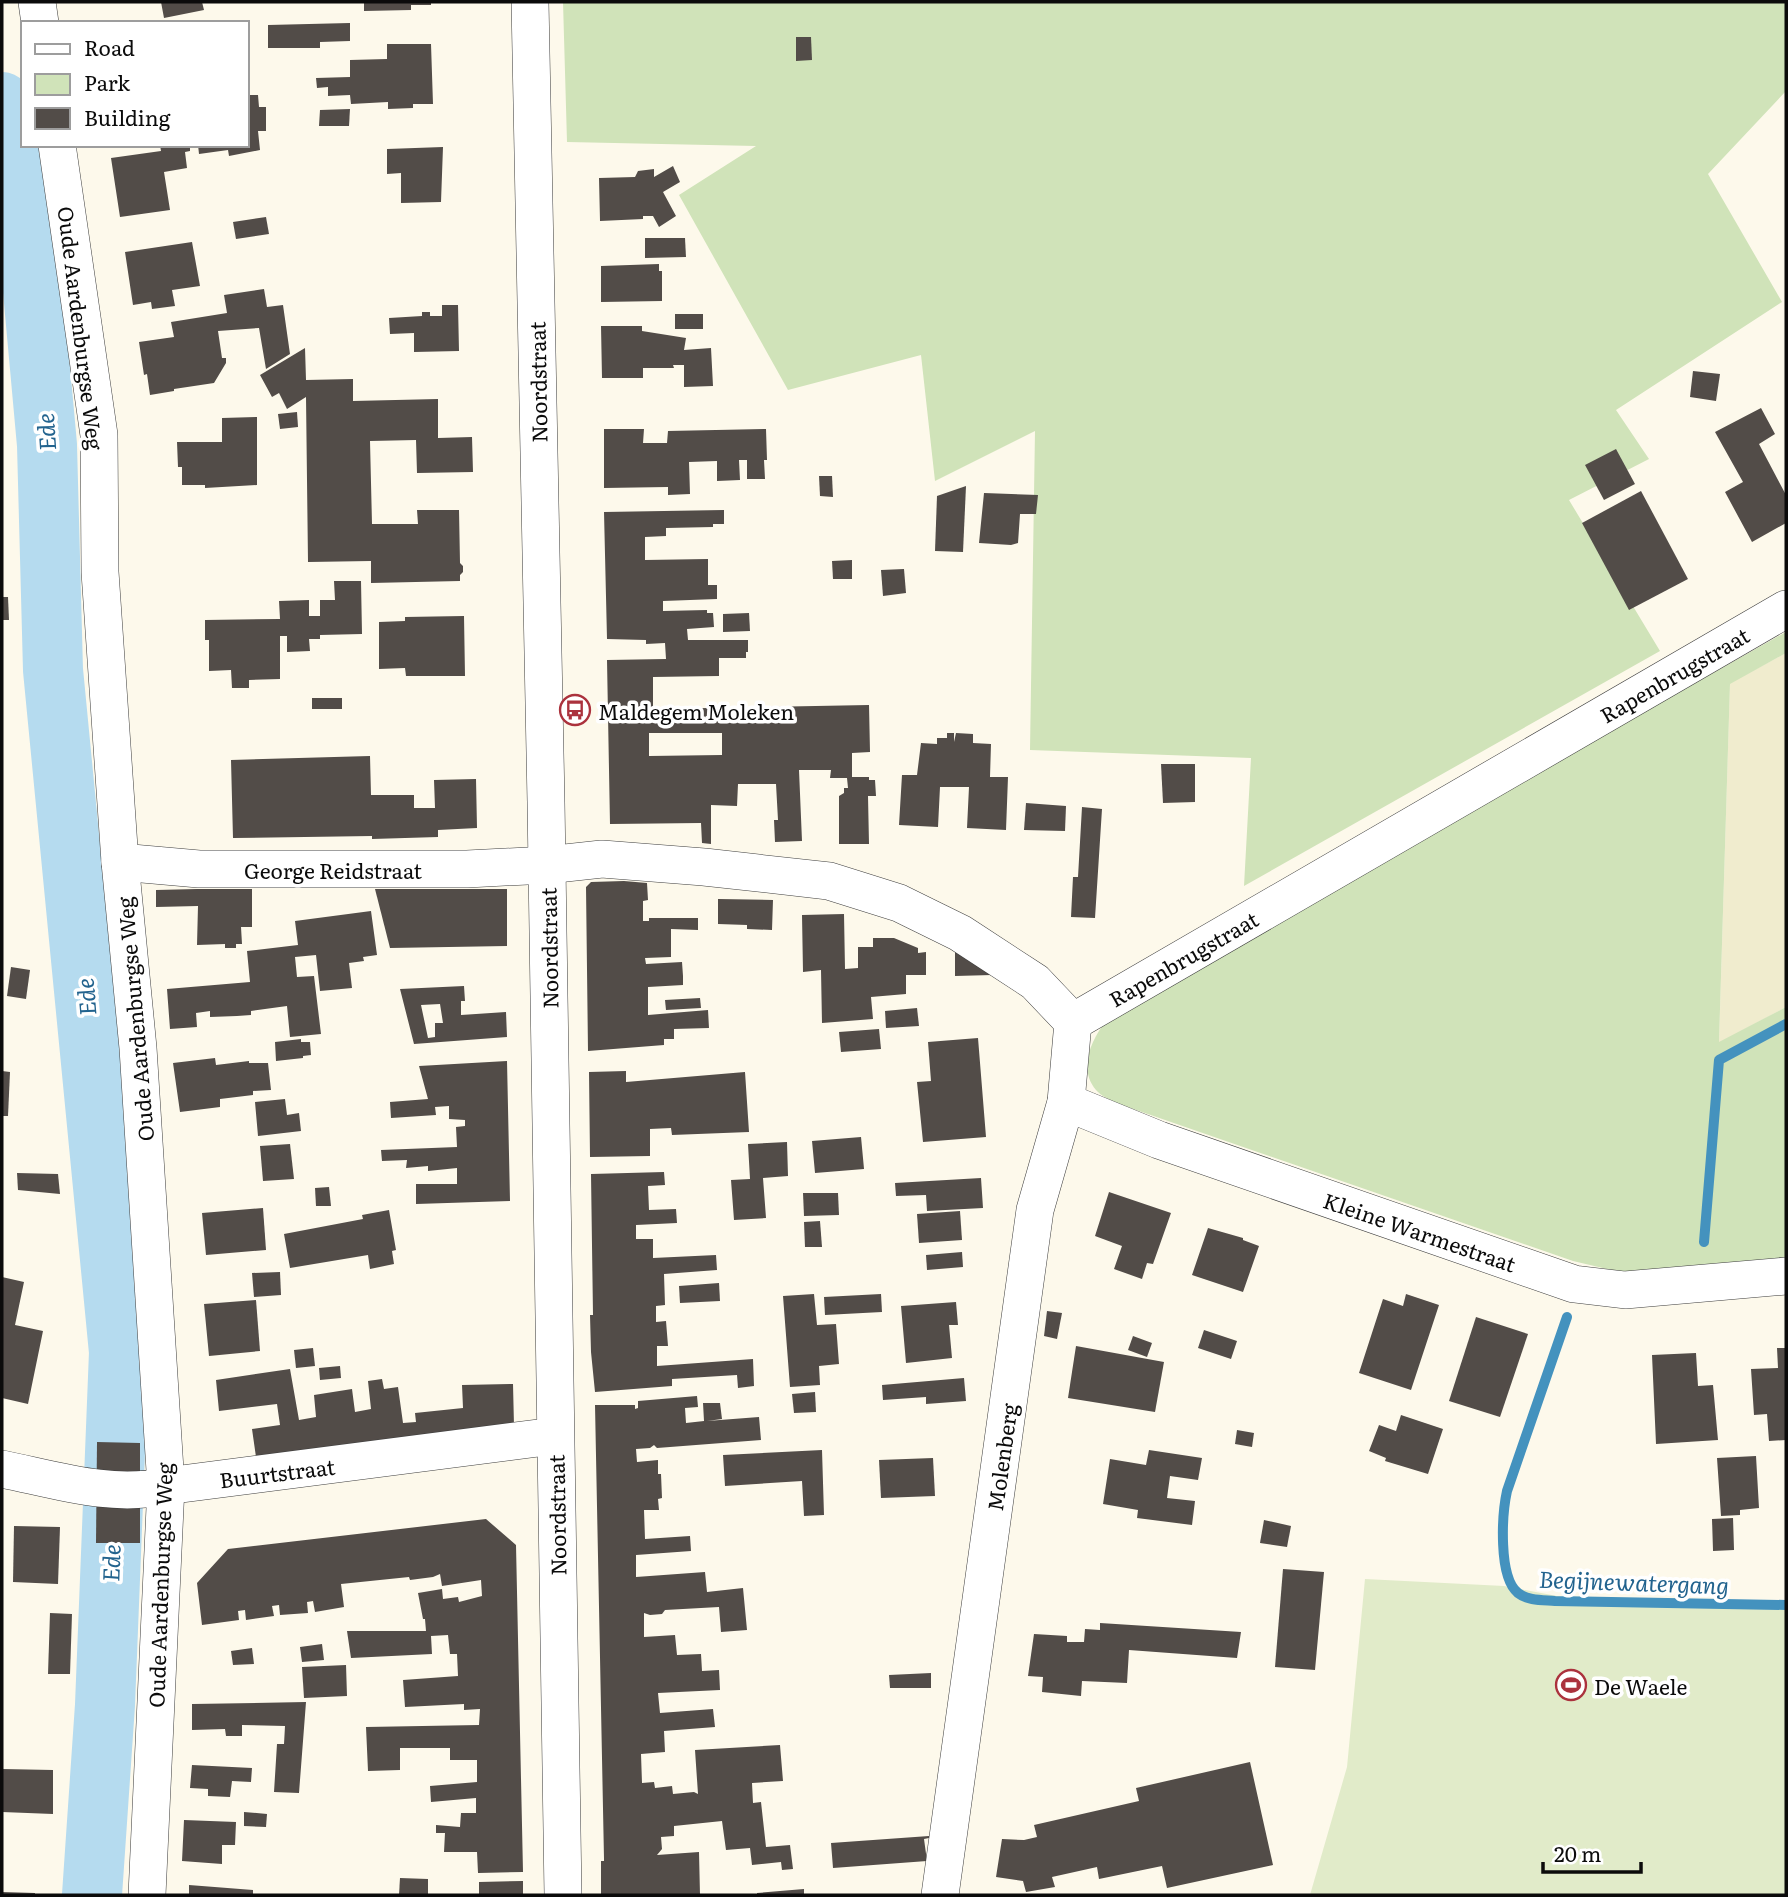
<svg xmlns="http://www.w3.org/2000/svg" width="1788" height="1897" viewBox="0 0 1788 1897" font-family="Literata,serif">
	<rect width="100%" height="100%" fill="#fdf9eb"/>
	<polygon fill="#f0ecce" points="1786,653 1786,1007 1719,1043 1730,683"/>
	<g fill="#d0e3b9">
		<polygon points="563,2 1786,2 1786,91 1708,174 1782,302 1616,410 1649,459 1569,500 1660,651 1244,886 1251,758 1030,750 1035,431 935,481 921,355 788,390 679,195 756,146 567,142"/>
		<path d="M1786,632v21l-56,31 -11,358 67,-35v254l-162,12 -51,-12 -457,-158c-7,-4 -15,-7 -20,-13 -18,-21 -5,-50 10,-69l255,-150z"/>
	</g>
	<polygon fill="#e1ebc9" points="1365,1579 1504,1586 1599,1604 1786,1603 1786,1895 1310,1895 1347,1767"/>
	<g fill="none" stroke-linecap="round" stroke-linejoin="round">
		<g stroke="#4492be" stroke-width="10">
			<polyline points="1704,1242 1719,1060 1786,1024"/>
			<path d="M1567,1317l-60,174c-5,23 -9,86 11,102 10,8 25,7 37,8l231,4"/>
		</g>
		<polyline stroke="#b5dbef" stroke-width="60" points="2,102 33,291 47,445 53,670 119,1352 105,1705 92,1895"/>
	</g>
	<g fill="#524c48" fill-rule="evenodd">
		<polygon points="161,2 202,2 204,10 164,18"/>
		<polygon points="364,2 431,2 431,5 411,5 411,10 364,11"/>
		<polygon points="350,23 350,41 320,42 320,48 268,48 268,25"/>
		<polygon points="796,37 811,37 812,60 796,61"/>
		<polygon points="387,44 431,44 433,104 413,104 413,108 388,109 388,102 351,104 350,95 328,96 328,87 317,88 316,78 350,77 350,60 387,59"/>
		<polygon points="247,95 258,95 259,107 266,107 266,131 258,131 260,150 229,156 228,150 199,154 198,145 247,145"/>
		<polygon points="350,109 349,126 319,126 320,110"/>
		<polygon points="160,145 190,145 190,151 185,152 187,168 164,172 170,210 120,217 111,158 161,151"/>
		<polygon points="443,147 441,202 401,203 401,173 387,174 387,149"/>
		<polygon points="673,166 680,182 663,192 676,216 659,227 653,216 643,216 643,219 600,221 599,178 635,177 638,171 654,169 654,177"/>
		<polygon points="266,217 269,234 236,239 233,222"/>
		<polygon points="645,238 685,238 686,257 645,258"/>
		<polygon points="192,242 200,286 172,290 175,306 152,309 151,302 133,305 125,252"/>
		<polygon points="659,264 659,271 662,271 662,301 601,302 601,266"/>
		<polygon points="264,289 267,307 283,305 290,354 266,369 259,328 218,331 222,358 226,358 226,363 214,383 174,389 174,391 150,395 147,374 144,375 139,342 174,337 171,322 227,313 224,295"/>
		<polygon points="442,305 458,305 459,351 414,352 414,333 390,334 389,318 422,316 422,312 430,312 430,316 442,316"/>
		<rect x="675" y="314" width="28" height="15"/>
		<polygon points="601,326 642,326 642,331 686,338 684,350 711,348 713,386 684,387 684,365 673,365 674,368 643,368 643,378 602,378"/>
		<polygon points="305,348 306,380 353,379 353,401 438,399 438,438 472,437 473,472 417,473 416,440 370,441 372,524 418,524 417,510 459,510 460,563 463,566 463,572 460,575 460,581 371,583 371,561 308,562 306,397 287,409 279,393 272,397 260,375"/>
		<polygon points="1693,371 1720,374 1716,401 1690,397"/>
		<polygon points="1761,408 1775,434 1759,444 1786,495 1786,523 1752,542 1725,492 1743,482 1715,432"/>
		<polygon points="297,412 298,427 280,429 278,414"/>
		<polygon points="257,417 257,485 205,488 205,485 182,485 182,467 178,467 177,442 222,442 222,418"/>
		<polygon points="604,429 644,429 643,443 667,443 668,431 766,429 767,460 764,460 765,479 747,479 747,460 739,460 740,480 717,481 717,461 689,462 690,494 668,495 668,487 604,488"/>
		<polygon points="1616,449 1635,484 1604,500 1585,465"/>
		<polygon points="819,476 832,476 833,497 820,496"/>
		<polygon points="966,486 963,552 935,551 937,496"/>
		<polygon points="1641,491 1688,579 1629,610 1582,523"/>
		<polygon points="984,493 1038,495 1036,514 1020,514 1018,543 1011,545 979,543"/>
		<path d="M724,510v14h-11v3l-47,1v8l-21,1v23l63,-1v26h9v14l-54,2v10l44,-1v3h6l1,14 -27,2 1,11h60v12h-2v6h-27v18l-66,1v32l216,-4 1,47 -18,1v24h17v3h6l1,16h-8l1,48h-30v-48l5,-3v-5h4l-1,-10h-17l1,-8h-32l3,71 -27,1 -1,-22h4l-2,-36h-38l-1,22 -26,-1v39l-9,-1 -1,-20 -91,1 -3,-164 59,-1 -1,-16 -19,1v-4l-39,-1 -3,-127zM649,733h73v22l-73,1z"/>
		<polygon points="852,560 852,579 833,579 832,561"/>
		<polygon points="904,569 906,593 883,596 881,570"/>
		<polygon points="334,581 361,581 362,634 320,635 320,639 309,639 310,651 287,652 287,636 280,636 280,679 249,680 249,688 232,688 231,670 209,671 209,640 205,640 205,620 280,619 279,601 309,600 309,616 320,616 320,600 335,600"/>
		<polygon points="2,597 8,597 9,620 2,620"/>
		<polygon points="749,613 750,631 723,632 723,614"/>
		<polygon points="464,616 465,676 406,676 405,668 379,669 379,622 405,621 405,617"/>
		<rect x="312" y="698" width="30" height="11"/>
		<polygon points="947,733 954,733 954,742 956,733 973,734 973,743 991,744 990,777 1008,777 1006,830 967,828 969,787 940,787 938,827 899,825 902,775 917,775 921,743 937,744 937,738 947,738"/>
		<polygon points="370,756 371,795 414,795 414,808 435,808 434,780 476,779 477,828 438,830 438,837 372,839 372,836 233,838 231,760"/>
		<polygon points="1161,764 1195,764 1195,802 1163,803"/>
		<polygon points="1026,803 1066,806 1065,831 1024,830"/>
		<polygon points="1082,807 1102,809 1095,918 1071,917 1073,877 1078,877"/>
		<polygon points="624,881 647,883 648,900 643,901 643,921 649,921 649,918 698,918 698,930 671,929 671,957 645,958 646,964 682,962 683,976 683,985 648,987 648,1015 708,1010 709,1028 674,1029 674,1039 664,1039 664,1045 588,1051 586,887 591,882"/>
		<polygon points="197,889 252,889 252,927 241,927 242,944 236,944 236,948 225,948 225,944 197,945 198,906 156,907 156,890"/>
		<polygon points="375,889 507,889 507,946 390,948"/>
		<polygon points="718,899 773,900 772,930 747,929 747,925 718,924"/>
		<polygon points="371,911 377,955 363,957 364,961 349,963 352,988 320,991 316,955 295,957 297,977 314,976 321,1034 290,1037 287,1006 251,1011 251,1015 237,1016 210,1017 210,1011 196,1013 197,1027 170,1029 167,989 250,982 247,951 298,945 295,921"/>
		<polygon points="844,914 845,969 858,968 858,947 873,947 873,938 894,938 918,948 918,953 926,952 926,975 906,975 906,994 871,997 873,1019 822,1023 821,970 803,972 802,915"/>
		<polygon points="955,951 992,975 955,976"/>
		<polygon points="11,967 30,970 26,999 7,996"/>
		<path d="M464,986l1,15h-4v14l45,-3 1,25 -93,7 -14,-55zM440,1004l3,19h-8v14l-7,1 -7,-33z"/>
		<polygon points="700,998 701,1008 666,1010 665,1000"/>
		<polygon points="917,1008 919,1026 886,1028 885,1011"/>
		<polygon points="879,1029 881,1049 841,1052 839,1032"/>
		<polygon points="978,1038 986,1137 923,1142 917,1082 931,1081 928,1042"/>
		<polygon points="301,1039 301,1042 310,1042 311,1055 303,1056 303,1058 276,1061 275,1042"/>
		<polygon points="215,1058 216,1065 249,1061 249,1063 268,1063 271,1090 253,1091 253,1095 220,1099 220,1107 180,1112 173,1063"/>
		<polygon points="507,1061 510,1201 416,1204 416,1184 457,1184 457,1168 428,1171 428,1166 406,1168 407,1160 382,1161 381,1150 457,1147 456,1127 465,1126 465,1120 449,1119 449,1106 435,1107 436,1115 391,1118 390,1102 428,1099 419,1066"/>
		<polygon points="2,1071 10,1072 8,1116 2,1116"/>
		<polygon points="626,1071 626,1082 745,1072 749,1132 672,1135 671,1128 650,1129 650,1156 590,1157 589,1072"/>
		<polygon points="285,1099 287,1115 299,1113 301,1131 258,1136 255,1102"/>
		<polygon points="861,1137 864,1169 815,1173 812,1141"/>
		<polygon points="787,1142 788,1176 763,1178 766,1218 734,1220 731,1180 750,1179 748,1144"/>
		<polygon points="290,1144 294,1179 263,1181 260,1146"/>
		<polygon points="664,1172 665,1185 648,1186 649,1210 676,1209 677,1223 636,1225 636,1239 653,1239 653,1258 716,1255 717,1270 664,1274 665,1305 656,1306 656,1322 666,1321 668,1346 657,1346 657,1366 753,1359 754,1386 738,1388 737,1375 672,1379 672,1386 595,1392 591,1352 590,1315 593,1315 591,1174"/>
		<polygon points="17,1173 58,1174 60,1194 18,1190"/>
		<polygon points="981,1178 983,1208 927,1211 926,1195 896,1196 895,1183"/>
		<polygon points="329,1187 331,1206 316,1206 315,1188"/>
		<polygon points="1109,1192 1171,1213 1153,1264 1147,1263 1142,1279 1114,1269 1122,1246 1095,1236"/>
		<polygon points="803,1193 838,1193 839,1215 804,1216"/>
		<polygon points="263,1208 266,1250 206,1255 202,1213"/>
		<polygon points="389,1210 396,1250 392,1251 394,1264 370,1269 368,1255 290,1268 284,1234 363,1219 362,1215"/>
		<polygon points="960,1211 962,1240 919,1243 917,1214"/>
		<polygon points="820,1221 822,1247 805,1247 804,1222"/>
		<polygon points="1208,1228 1243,1238 1243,1240 1259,1246 1243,1292 1192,1275"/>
		<polygon points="962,1252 963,1267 927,1270 926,1255"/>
		<polygon points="280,1272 281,1295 254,1297 252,1273"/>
		<polygon points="2,1277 24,1282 15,1325 43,1331 28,1404 2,1398"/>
		<polygon points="719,1283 720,1301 680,1303 679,1286"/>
		<polygon points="814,1294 817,1325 836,1324 839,1364 819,1366 820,1385 790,1387 783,1296"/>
		<polygon points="881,1294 882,1312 825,1315 824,1297"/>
		<polygon points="1406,1294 1439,1305 1411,1390 1359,1373 1383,1299 1403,1306"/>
		<polygon points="256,1300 260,1351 209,1356 204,1304"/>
		<polygon points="956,1302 958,1325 949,1325 952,1358 906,1363 901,1306"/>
		<polygon points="1047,1311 1062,1313 1057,1339 1044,1336"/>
		<polygon points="1476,1317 1528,1334 1500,1417 1449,1401"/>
		<polygon points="1204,1330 1237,1341 1231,1359 1198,1348"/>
		<polygon points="1133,1336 1152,1343 1147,1357 1128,1350"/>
		<polygon points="1076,1346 1164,1362 1155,1412 1068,1398"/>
		<polygon points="313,1348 315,1366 296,1368 294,1350"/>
		<polygon points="1777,1348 1786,1348 1786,1440 1769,1441 1767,1414 1754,1415 1751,1369 1778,1368"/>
		<polygon points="1696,1353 1698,1386 1713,1385 1718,1440 1656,1444 1652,1355"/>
		<polygon points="340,1366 341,1378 320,1380 319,1368"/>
		<polygon points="290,1369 299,1420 316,1417 314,1395 352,1389 355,1412 371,1409 368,1381 382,1379 384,1389 398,1387 403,1423 416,1422 415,1413 463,1408 462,1385 513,1384 514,1426 256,1457 252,1429 280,1425 277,1404 219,1411 216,1380"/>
		<polygon points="964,1378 966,1401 926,1404 926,1397 883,1400 882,1385"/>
		<polygon points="815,1392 816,1412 794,1413 792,1394"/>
		<polygon points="697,1396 698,1407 685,1408 686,1423 704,1421 703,1403 720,1403 722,1419 707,1421 759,1417 761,1440 657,1448 654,1445 650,1448 636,1449 637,1462 658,1460 658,1474 661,1474 662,1498 658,1499 659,1510 644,1510 645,1539 690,1536 691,1551 636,1555 636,1577 705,1572 707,1592 743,1588 747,1630 721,1632 719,1607 665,1610 662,1614 650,1615 644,1613 644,1637 675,1635 677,1655 701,1654 702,1671 719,1670 720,1690 658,1693 660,1713 713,1709 715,1727 664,1731 665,1752 641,1754 642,1783 654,1782 655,1788 672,1786 673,1794 694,1792 698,1794 695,1750 780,1745 783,1781 752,1783 753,1803 761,1802 766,1847 790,1845 793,1869 782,1870 781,1862 752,1865 750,1848 726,1850 722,1821 674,1826 674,1836 661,1837 662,1849 657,1855 699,1852 700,1895 601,1895 601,1861 604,1861 604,1859 595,1405 635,1405 635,1409 638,1408 638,1401"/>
		<polygon points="1401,1415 1443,1429 1428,1474 1385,1461 1386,1458 1369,1451 1379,1425 1396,1431"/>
		<polygon points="1237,1430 1254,1433 1252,1447 1235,1444"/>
		<polygon points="97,1442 140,1443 140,1543 96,1543"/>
		<polygon points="822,1450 824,1515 804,1516 802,1481 725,1486 723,1455"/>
		<polygon points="1149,1450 1202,1458 1198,1480 1170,1476 1167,1498 1195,1501 1192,1525 1137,1518 1138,1510 1103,1504 1110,1459 1146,1465"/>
		<polygon points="1756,1456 1759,1508 1740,1510 1740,1515 1721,1516 1717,1458"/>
		<polygon points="933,1458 935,1496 881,1498 879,1460"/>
		<polygon points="1733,1518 1734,1550 1713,1551 1712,1519"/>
		<polygon points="486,1519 516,1545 523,1872 478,1873 477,1852 444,1852 445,1833 436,1833 436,1825 460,1827 461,1813 476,1813 476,1798 431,1802 430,1786 477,1782 477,1760 450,1760 450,1748 400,1748 400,1770 368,1771 366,1727 479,1725 480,1709 464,1710 464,1704 405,1707 403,1680 458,1676 457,1654 450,1654 448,1635 431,1636 432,1654 351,1658 347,1631 426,1631 425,1619 423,1619 418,1593 442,1589 443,1599 458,1597 459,1602 482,1596 481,1580 442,1586 440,1574 433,1577 410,1580 409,1577 341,1584 344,1607 315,1612 313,1601 307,1602 308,1613 280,1615 279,1605 272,1606 274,1616 246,1620 245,1610 238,1611 239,1620 202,1625 197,1583 228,1549"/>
		<polygon points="1264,1520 1291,1526 1287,1547 1260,1543"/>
		<polygon points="14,1526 60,1527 58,1584 13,1582"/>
		<polygon points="1283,1569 1324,1572 1315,1670 1275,1667"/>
		<polygon points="50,1613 72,1614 70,1674 48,1674"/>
		<polygon points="1100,1623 1241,1632 1237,1658 1129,1650 1127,1683 1082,1681 1081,1696 1042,1692 1043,1677 1028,1676 1034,1634 1067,1636 1067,1642 1084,1642 1085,1629 1100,1630"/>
		<polygon points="322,1644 324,1660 302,1662 300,1647"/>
		<polygon points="252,1648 254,1664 233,1665 231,1651"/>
		<polygon points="346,1665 347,1696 304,1698 302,1667"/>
		<polygon points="931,1673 931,1688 890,1688 889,1675"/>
		<polygon points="306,1702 299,1793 274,1792 277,1744 284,1744 285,1726 242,1725 242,1736 226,1736 225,1729 192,1730 192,1704"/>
		<polygon points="1250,1762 1273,1865 1167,1888 1162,1866 1099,1879 1097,1867 1052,1877 1055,1887 1026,1892 1023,1881 996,1877 1002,1839 1024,1840 1037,1837 1034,1825 1139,1801 1136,1788"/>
		<polygon points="192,1765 252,1768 251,1782 232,1781 230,1797 208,1796 208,1789 190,1788"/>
		<polygon points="2,1769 53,1770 53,1814 2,1812"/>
		<polygon points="244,1812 267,1814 266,1827 244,1826"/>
		<polygon points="184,1820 236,1822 235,1845 222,1845 222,1864 182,1861"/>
		<polygon points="929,1836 929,1838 924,1839 927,1861 833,1868 831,1843"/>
		<polygon points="400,1878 428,1879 428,1895 399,1895"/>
		<polygon points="523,1881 523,1895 479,1895 479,1882"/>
		<polygon points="189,1885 253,1890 253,1895 189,1895"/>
		<polygon points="804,1889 804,1895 757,1895 757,1893"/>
		<polygon points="2,1892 35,1893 35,1895 2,1895"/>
	</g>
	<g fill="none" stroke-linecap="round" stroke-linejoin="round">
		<g stroke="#3e3e3e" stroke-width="38">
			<g id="minor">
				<polyline points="37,2 40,23"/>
				<polyline points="530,2 546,802 563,1895"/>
				<polyline points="57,145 99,435 100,572 120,862 138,1048 166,1486 147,1895"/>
				<polyline points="120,862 199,869 467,869 547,865 602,859 704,867 829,881 899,903 960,933 1035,982 1073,1022 1786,609"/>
				<polyline points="1066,1102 1159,1140 1574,1284 1625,1290 1786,1276"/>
				<path d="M2,1469c54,11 109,29 164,17l388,-50"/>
				<polyline points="940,1895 1035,1210 1066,1102 1073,1022"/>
			</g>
		</g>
		<use href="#minor" stroke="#fff" stroke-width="37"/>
	</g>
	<defs>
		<g id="bus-ring" transform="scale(1.575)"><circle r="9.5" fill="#fff" stroke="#ab323d" stroke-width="1.5"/><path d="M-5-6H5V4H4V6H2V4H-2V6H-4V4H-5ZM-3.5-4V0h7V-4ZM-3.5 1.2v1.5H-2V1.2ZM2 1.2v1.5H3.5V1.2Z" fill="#ab323d"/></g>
		<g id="stadium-ring" transform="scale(1.575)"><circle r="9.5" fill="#fff" stroke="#ab323d" stroke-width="1.5"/><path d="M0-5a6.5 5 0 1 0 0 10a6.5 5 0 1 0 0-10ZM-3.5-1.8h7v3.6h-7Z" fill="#ab323d"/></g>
	</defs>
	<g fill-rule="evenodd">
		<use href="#bus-ring" x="575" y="710"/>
		<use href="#stadium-ring" x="1571" y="1685"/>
	</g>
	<g text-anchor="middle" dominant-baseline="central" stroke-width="7" stroke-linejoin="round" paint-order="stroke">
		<g font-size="21" fill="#0b0b0b" stroke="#fff">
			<text transform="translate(82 328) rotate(83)">Oude Aardenburgse Weg</text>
			<text transform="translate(537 382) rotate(-91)">Noordstraat</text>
			<text transform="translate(1674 674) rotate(-30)">Rapenbrugstraat</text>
			<text x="333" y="869">George Reidstraat</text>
			<text transform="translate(548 948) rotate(-91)">Noordstraat</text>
			<text transform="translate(1183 958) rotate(-30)">Rapenbrugstraat</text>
			<text transform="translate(134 1019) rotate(-95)">Oude Aardenburgse Weg</text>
			<text transform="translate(1420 1231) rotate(19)">Kleine Warmestraat</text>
			<text transform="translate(1001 1457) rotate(-82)">Molenberg</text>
			<text transform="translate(277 1472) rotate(-7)">Buurtstraat</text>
			<text transform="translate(556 1515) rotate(-91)">Noordstraat</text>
			<text transform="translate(159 1585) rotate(-88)">Oude Aardenburgse Weg</text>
		</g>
		<g font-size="21" fill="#0b0b0b" stroke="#fff" text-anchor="start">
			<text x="598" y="710">Maldegem Moleken</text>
			<text x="1594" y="1685">De Waele</text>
		</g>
		<g font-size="23" font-style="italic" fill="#22638e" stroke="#fff">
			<text transform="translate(45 432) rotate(-94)">Ede</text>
			<text transform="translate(85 997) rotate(-95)">Ede</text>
			<text transform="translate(110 1563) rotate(-88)">Ede</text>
			<text transform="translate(1634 1581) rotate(2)">Begijnewatergang</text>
		</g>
	</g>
	<rect width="1788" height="1897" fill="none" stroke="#0b0b0b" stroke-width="7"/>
	<rect x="21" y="21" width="228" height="126" fill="#ffffff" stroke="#9d9d9d" stroke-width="2"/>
	<rect x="35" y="44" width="35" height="10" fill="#ffffff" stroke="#9d9d9d" stroke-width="2"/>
	<text x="84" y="56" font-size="21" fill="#0b0b0b">Road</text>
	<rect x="35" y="74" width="35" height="21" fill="#d0e3b9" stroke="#9d9d9d" stroke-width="2"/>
	<text x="84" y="91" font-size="21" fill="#0b0b0b">Park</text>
	<rect x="35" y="108" width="35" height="21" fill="#524c48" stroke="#9d9d9d" stroke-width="2"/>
	<text x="84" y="126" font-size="21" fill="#0b0b0b">Building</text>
	<path d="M1543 1862v10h98v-10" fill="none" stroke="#0b0b0b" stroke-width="3.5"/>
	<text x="1554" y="1862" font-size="21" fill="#0b0b0b" stroke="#ffffff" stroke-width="5" paint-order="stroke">20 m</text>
</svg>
